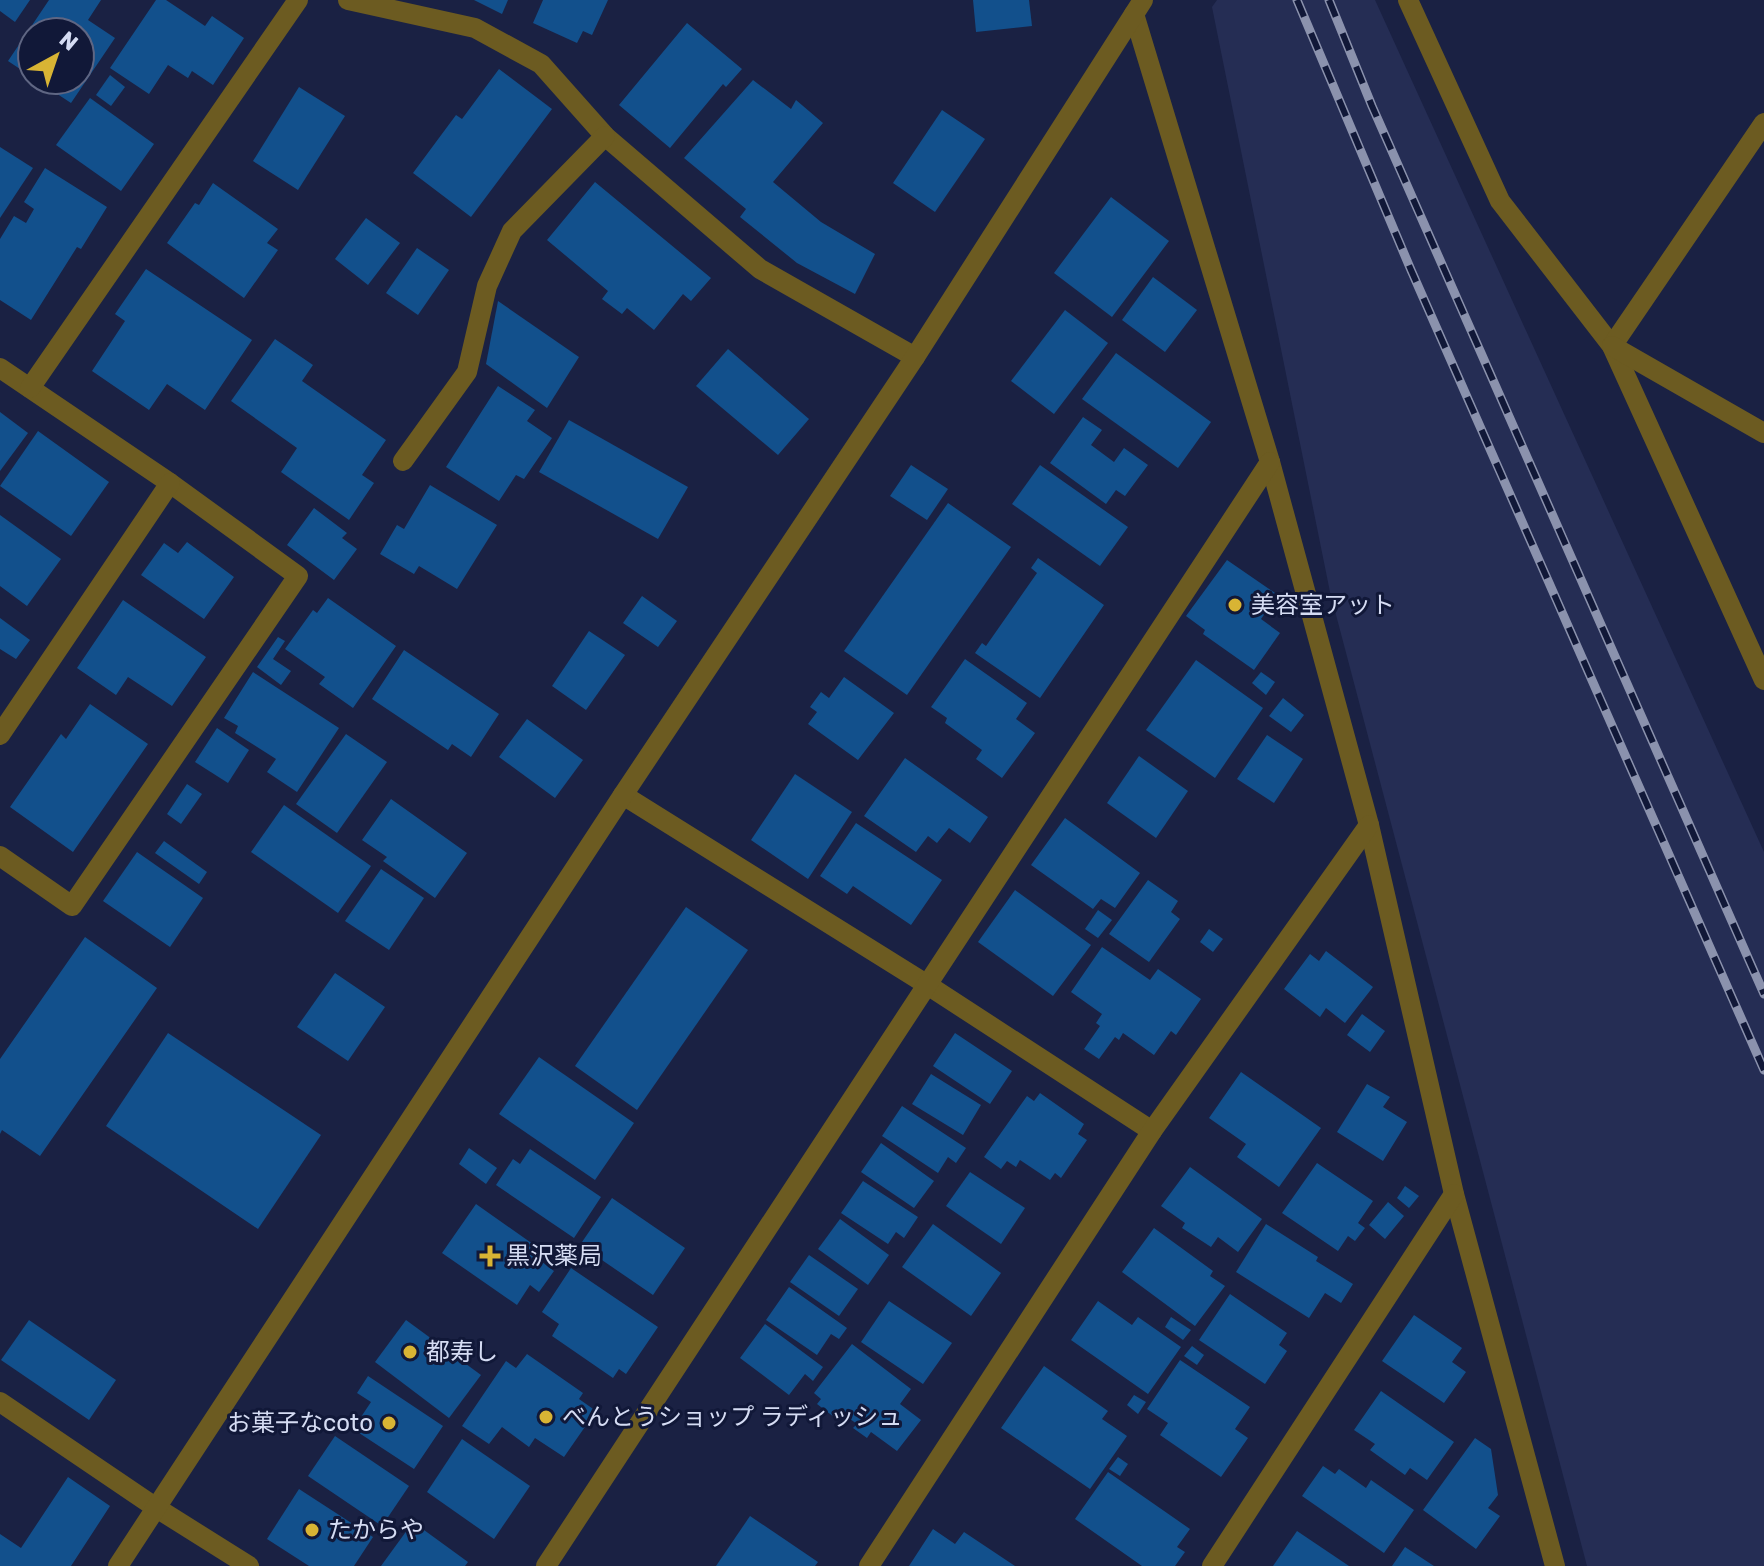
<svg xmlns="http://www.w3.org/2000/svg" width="1764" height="1566" viewBox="0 0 1764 1566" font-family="Rubik,'Noto Sans JP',sans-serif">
	<rect width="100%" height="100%" fill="#1a2143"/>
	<polygon fill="#252d54" points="1217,0 1375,0 1764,852 1764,1566 1587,1566 1330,592 1212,7"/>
	<g fill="#12508c">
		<polygon points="0,0 30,0 15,22 0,11"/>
		<polygon points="49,0 101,0 88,20 115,38 71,103 36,80 80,80 80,32 32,32 32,77 8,61"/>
		<polygon points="156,0 166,0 205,26 212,16 244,38 213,85 192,71 188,78 168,65 149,94 110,68"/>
		<polygon points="474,0 508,0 502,14"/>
		<polygon points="543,0 608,0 592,35 583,31 577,43 533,23"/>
		<polygon points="973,0 1029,0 1032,26 976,32"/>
		<polygon points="687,23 742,69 726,87 723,84 670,148 619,105"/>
		<polygon points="499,69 552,109 471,217 413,173 456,115 462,119"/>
		<polygon points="110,75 125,87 111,106 96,95"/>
		<polygon points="753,80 791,109 796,100 823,123 773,182 821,222 875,254 855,294 797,263 740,217 746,209 684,158"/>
		<polygon points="299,87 345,116 298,190 253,161"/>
		<polygon points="90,98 154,144 121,191 56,145"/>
		<polygon points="942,110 985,139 935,212 893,183"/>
		<polygon points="0,147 33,168 0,218"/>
		<polygon points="45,168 107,207 81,249 77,247 31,320 0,300 0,239 14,216 26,223 34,209 24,202"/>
		<polygon points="595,182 711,278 691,301 683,294 654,330 627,308 622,314 602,299 608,291 547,240"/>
		<polygon points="213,183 278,229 267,243 278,250 244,298 167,243 195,203 199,205"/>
		<polygon points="1111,197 1169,241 1112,317 1054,273"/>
		<polygon points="366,218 400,243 368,285 335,259"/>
		<polygon points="417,248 449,270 418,315 386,293"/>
		<polygon points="146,269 252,340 205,410 167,384 149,410 92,371 125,321 115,314"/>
		<polygon points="1153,277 1197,310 1165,352 1122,320"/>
		<polygon points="498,301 579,357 547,408 486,364"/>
		<polygon points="1065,310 1108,343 1054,414 1011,381"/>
		<polygon points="275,339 313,365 302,381 386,440 362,475 374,483 349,520 281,472 297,448 231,401"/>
		<polygon points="728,349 809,419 778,455 696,386"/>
		<polygon points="1116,353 1211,422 1178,468 1082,399"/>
		<polygon points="498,386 535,410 527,421 552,438 524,479 516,475 499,501 446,467"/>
		<polygon points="0,412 28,433 0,471"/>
		<polygon points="1083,417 1102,430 1091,445 1114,462 1124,448 1148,465 1125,496 1116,490 1106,504 1050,463"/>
		<polygon points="569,420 688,487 658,539 539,472"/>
		<polygon points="38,431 109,482 71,536 0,486"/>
		<polygon points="911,465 948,489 927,520 890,496"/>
		<polygon points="1040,465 1128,527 1100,566 1012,504"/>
		<polygon points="430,485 497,525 457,589 419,566 414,574 380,554 397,525 404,529"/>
		<polygon points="948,503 1011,547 907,695 844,651"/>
		<polygon points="314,508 347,533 342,538 357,549 334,580 287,545"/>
		<polygon points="0,515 61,559 27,606 0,586"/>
		<polygon points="187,542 234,577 204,619 141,575 164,543 178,553"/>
		<polygon points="1038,558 1104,605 1040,698 975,653 982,643 986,646 1037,573 1031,568"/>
		<polygon points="1227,560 1278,595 1261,619 1280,633 1254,670 1203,634 1205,630 1186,616"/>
		<polygon points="642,596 677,621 658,647 623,623"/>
		<polygon points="328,598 396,646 353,708 319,684 325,677 285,649 313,610 317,613"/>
		<polygon points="123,600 206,657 172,706 128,677 116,695 77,668"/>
		<polygon points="0,618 30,640 16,659 0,649"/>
		<polygon points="589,631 625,655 586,710 552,686"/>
		<polygon points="278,637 285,641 273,659 291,671 281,685 257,667"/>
		<polygon points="404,650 499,714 471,757 452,744 448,750 372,699"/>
		<polygon points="965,659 1027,703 1016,719 1035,733 1002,778 976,759 982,750 945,723 947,718 931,707"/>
		<polygon points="1196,660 1263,708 1215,778 1146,730"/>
		<polygon points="253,672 339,728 297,792 267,772 276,759 235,733 238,726 224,718"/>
		<polygon points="1261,672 1275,682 1266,695 1252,683"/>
		<polygon points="844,677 894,713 858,760 808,724 817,712 810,707 821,692 829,698"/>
		<polygon points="1283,698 1304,715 1291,732 1269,716"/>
		<polygon points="90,704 148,744 73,852 10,807 61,734 66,739"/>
		<polygon points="527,719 583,760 555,798 499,757"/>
		<polygon points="217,728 249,750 228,783 195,762"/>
		<polygon points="346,734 387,762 337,833 296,804"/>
		<polygon points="1267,735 1303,759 1274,803 1237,779"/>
		<polygon points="1139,756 1188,791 1156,838 1107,803"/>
		<polygon points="905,758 988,817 970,843 949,828 937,843 928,836 916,852 864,816"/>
		<polygon points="795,774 852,812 808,879 751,840"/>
		<polygon points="187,784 202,794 181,824 167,814"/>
		<polygon points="391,799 467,853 435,898 383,861 387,857 362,840"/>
		<polygon points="284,805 371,866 338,913 251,852"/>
		<polygon points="1065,818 1140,873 1115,908 1101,899 1093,909 1031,865"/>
		<polygon points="856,823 942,880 911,925 853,886 847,894 820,876"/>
		<polygon points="164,841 207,872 199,884 155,853"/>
		<polygon points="137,852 203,898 170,947 103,901"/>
		<polygon points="381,869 424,898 389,950 345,921"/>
		<polygon points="1148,880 1178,901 1171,912 1180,919 1149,962 1109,934"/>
		<polygon points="1015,890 1091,945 1053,996 978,942"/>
		<polygon points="686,907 748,950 637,1110 575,1066"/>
		<polygon points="1098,910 1112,920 1098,938 1085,929"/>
		<polygon points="1209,929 1223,939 1213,952 1200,942"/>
		<polygon points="85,937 157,988 40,1156 2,1130 0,1134 0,1059"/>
		<polygon points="1102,947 1150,980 1158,969 1201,999 1176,1035 1171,1031 1154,1055 1123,1033 1119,1040 1115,1037 1099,1059 1084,1049 1100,1026 1096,1023 1102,1014 1071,992"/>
		<polygon points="1326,951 1373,987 1345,1023 1326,1008 1320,1017 1284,989 1310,954 1319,961"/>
		<polygon points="335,973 385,1007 348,1061 297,1027"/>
		<polygon points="1362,1014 1385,1031 1370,1052 1347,1035"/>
		<polygon points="168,1033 321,1135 258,1229 106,1126"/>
		<polygon points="955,1033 1012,1071 990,1104 933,1066"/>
		<polygon points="539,1057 634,1123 595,1180 499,1114"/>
		<polygon points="1241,1072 1321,1128 1279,1187 1237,1157 1246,1144 1209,1118"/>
		<polygon points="931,1074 981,1105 963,1135 912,1104"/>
		<polygon points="1367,1084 1390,1097 1383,1107 1407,1122 1383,1161 1337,1132"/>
		<polygon points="1040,1093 1084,1124 1078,1134 1087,1140 1061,1178 1055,1173 1050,1180 1020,1160 1016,1167 1007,1161 1001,1169 984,1157 1027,1096 1034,1101"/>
		<polygon points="902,1106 966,1148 956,1163 948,1157 938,1173 882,1136"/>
		<polygon points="881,1143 934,1181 914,1208 861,1172"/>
		<polygon points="469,1148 497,1168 486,1184 459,1164"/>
		<polygon points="530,1149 601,1197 574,1238 496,1185 513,1159 520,1164"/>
		<polygon points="1317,1163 1373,1201 1358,1223 1365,1228 1355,1241 1348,1236 1338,1251 1282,1213"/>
		<polygon points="1190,1167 1262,1219 1238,1252 1218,1237 1211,1247 1182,1228 1185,1223 1161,1206"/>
		<polygon points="970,1172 1025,1208 1001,1244 946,1206"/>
		<polygon points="863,1181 918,1217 904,1238 896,1232 888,1244 841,1213"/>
		<polygon points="1405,1186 1419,1196 1409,1208 1397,1198"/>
		<polygon points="612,1198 685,1248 653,1295 580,1245"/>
		<polygon points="1388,1202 1404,1216 1385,1239 1369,1225"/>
		<polygon points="476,1204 547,1254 542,1262 554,1271 539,1292 530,1285 517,1305 442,1253"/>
		<polygon points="840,1219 889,1255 868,1285 818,1249"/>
		<polygon points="933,1224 1001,1273 971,1316 902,1267"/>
		<polygon points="1266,1224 1318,1257 1316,1261 1353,1284 1341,1303 1325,1293 1309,1318 1236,1272"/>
		<polygon points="1154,1228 1213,1271 1210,1276 1225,1286 1195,1326 1122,1272"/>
		<polygon points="809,1255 858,1289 839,1316 790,1282"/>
		<polygon points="571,1268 658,1327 626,1374 619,1369 613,1378 552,1336 559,1324 542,1312"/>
		<polygon points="789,1287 847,1328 839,1339 831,1334 817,1355 766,1320"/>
		<polygon points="1230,1294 1287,1333 1279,1345 1287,1351 1265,1384 1199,1340"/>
		<polygon points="889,1301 952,1343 923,1384 861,1342"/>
		<polygon points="1098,1301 1132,1325 1138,1317 1181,1347 1148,1394 1071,1340"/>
		<polygon points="1414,1315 1462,1348 1452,1362 1466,1372 1444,1403 1382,1361"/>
		<polygon points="1171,1317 1191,1330 1183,1340 1165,1327"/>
		<polygon points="29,1320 116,1380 89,1420 1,1360"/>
		<polygon points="406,1320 481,1375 449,1418 375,1362"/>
		<polygon points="765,1324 823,1367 813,1381 805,1374 789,1395 740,1358"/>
		<polygon points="852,1344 911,1389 900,1404 921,1420 897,1451 871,1432 867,1438 853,1428 857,1424 839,1411 834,1417 817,1404 821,1399 814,1393"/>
		<polygon points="1192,1346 1204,1355 1197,1365 1184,1356"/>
		<polygon points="527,1354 583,1393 579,1399 596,1411 564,1457 535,1438 529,1447 502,1427 489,1444 462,1426 506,1361 516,1368"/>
		<polygon points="1180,1360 1250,1407 1235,1429 1248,1438 1221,1477 1160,1435 1168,1423 1147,1409"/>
		<polygon points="1044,1366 1108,1411 1102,1419 1127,1436 1090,1489 1001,1428"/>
		<polygon points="368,1376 443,1426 414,1469 353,1429 371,1402 357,1393"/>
		<polygon points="1381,1391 1454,1442 1427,1480 1410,1468 1405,1475 1370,1450 1375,1444 1354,1430"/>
		<polygon points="1134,1395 1146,1402 1138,1414 1127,1405"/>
		<polygon points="335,1436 409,1486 382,1526 308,1476"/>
		<polygon points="1475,1438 1491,1449 1498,1495 1488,1508 1500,1516 1476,1549 1423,1510"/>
		<polygon points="462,1439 530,1486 494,1539 427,1492"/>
		<polygon points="1118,1457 1128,1464 1120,1476 1109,1469"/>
		<polygon points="1323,1466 1335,1474 1339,1469 1366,1488 1371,1480 1414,1510 1384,1553 1302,1496"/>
		<polygon points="1108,1472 1190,1529 1177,1547 1185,1552 1175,1566 1142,1566 1075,1519"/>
		<polygon points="68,1477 110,1506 71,1566 0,1566 0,1534 21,1548"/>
		<polygon points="299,1489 373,1537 354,1566 309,1566 267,1539"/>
		<polygon points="750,1516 818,1562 815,1566 716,1566"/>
		<polygon points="413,1522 468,1562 465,1566 381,1566"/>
		<polygon points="933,1529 955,1544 964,1532 1015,1566 909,1566"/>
		<polygon points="1297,1531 1349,1566 1273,1566"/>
		<polygon points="1405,1547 1434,1566 1392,1566"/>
	</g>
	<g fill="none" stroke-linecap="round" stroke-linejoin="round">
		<polyline stroke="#6c5b21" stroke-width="20" points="1134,14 1270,462"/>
		<g stroke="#6c5b21" stroke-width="20">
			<polyline points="348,0 475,28 541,64 605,136 760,269 915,357"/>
			<polyline points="1408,0 1500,201 1612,346 1764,680"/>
			<polyline points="1612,346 1764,123"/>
			<polyline points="1612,346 1764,433"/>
			<polyline points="0,368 170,483 298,576 72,906 0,856"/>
			<polyline points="30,388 298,0"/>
			<polyline points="403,461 467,372 487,286 512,231 605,136"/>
			<polyline points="1270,462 1369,825 1454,1194 1555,1566"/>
			<polyline points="0,735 170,483"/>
			<polyline points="623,795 926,984 1152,1131"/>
			<polyline points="0,1402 155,1507 249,1566"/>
			<polyline points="546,1566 1270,462"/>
			<polyline points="869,1566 1152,1131 1369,825"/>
			<polyline points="1212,1566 1454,1194"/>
		</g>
		<polyline stroke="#6c5b21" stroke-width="20" points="118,1566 623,795 915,357 1143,0"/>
		<g stroke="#8b92ad" stroke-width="9">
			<g id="rail">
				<polyline points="1297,0 1411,270 1764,1070"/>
				<polyline points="1329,0 1372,106 1764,994"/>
			</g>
		</g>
		<use href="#rail" stroke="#111838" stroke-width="6" stroke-dasharray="18" stroke-linecap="butt"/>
	</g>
	<g fill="#d8b434" stroke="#111838" stroke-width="3">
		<circle cx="1235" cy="605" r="8"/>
		<path d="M486 1244h8v8h8v8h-8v8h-8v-8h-8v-8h8z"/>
		<circle cx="410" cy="1352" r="8"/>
		<circle cx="546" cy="1417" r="8"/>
		<circle cx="389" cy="1423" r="8"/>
		<circle cx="312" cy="1530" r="8"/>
	</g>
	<g text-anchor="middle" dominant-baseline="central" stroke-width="6" stroke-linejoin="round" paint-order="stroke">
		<g font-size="24" fill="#d5dcf3" stroke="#111838" text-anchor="start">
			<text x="1251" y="605">美容室アット</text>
			<text x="506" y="1256">黒沢薬局</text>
			<text x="426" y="1352">都寿し</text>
			<text x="562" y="1417">べんとうショップ ラディッシュ</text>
			<text x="373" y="1423" text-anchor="end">お菓子なcoto</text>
			<text x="328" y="1530">たからや</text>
		</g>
	</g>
	<g transform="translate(56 56) rotate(40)"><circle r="38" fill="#111838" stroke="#5f6683" stroke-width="2"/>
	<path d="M0-6L14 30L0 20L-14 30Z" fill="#d8b434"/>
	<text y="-12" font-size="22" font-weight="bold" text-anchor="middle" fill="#d5dcf3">N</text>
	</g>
</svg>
